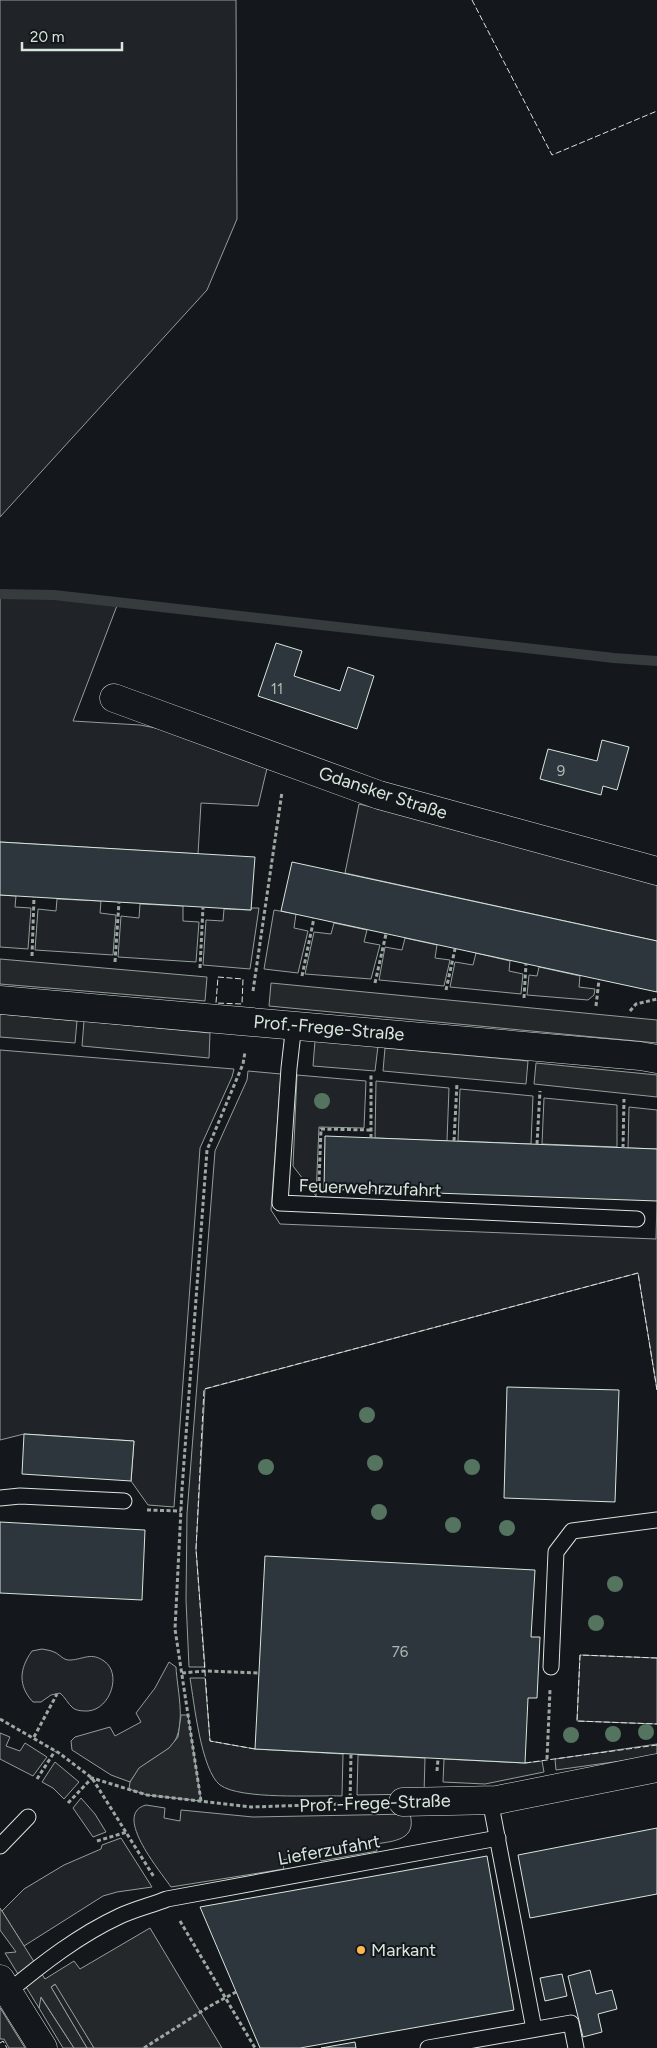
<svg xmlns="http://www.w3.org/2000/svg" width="657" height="2048" viewBox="0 0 657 2048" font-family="Figtree,sans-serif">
	<rect width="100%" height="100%" fill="#14181c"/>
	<g fill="#202428" stroke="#939e99">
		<polygon points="0,0 236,0 237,219 207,290 0,517"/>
		<polygon points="0,594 54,595 118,603 73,721 140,725 197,736 269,760 258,806 201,803 198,854 0,842"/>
		<polygon points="359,804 657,878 657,941 345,873"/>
		<polygon points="0,895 16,896 15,907 31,908 28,949 0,947"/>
		<polygon points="57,899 101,901 100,913 116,915 113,955 35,950 38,909 56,911"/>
		<polygon points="140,904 183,906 183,921 199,922 196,962 118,957 121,916 139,918"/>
		<polygon points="251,908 259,908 250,969 203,965 206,920 223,921 224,909 251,910"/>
		<polygon points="274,910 296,914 294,928 308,931 298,973 264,969"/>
		<polygon points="334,923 367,930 364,942 380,945 371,979 305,974 314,932 331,934"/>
		<polygon points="405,938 437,945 435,958 450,960 444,986 379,980 385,947 402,950"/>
		<polygon points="476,953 510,961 509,971 523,974 521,994 450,987 455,962 473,965"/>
		<polygon points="539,967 580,976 579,987 595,989 594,995 588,1000 527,995 529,975 537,976"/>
		<polygon points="0,1050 234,1069 232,1077 200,1148 174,1507 148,1505 131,1481 134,1441 24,1434 0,1440"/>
		<polygon points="248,1071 281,1074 271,1210 280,1224 656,1239 657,1201 657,1390 638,1273 205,1389 196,1549 205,1667 189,1667 186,1600 187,1514 215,1151 247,1080"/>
		<polygon points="297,1075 366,1081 364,1128 319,1127 316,1196 293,1166"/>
		<polygon points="376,1081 449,1088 447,1141 375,1138"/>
		<polygon points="460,1089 533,1096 531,1144 458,1141"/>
		<polygon points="544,1098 617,1105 617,1147 542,1144"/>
		<polygon points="629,1107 657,1110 657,1149 628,1148"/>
		<path d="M42,1649c4,1 8,1 12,3 6,2 9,9 17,8 13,-1 20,-8 33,1 18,12 7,48 -16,50 -5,0 -11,0 -15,-3 -5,-4 -8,-11 -13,-15l-9,2 -10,7h-8c-15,-16 -14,-33 -1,-51z"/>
		<polygon points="580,1655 657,1658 657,1724 577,1721"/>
		<path d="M169,1662l7,5c1,24 13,65 -8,82 -18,13 -25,13 -38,33l-19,-7 -39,-25 -1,-9 4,-4 35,-10 5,9 26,-14 -5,-9 19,-25z"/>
		<path d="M190,1678h15l5,63 45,8 88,5 -1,42c-28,-1 -101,4 -122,-11 -19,-15 -26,-83 -30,-107z"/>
		<polygon points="0,1733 10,1737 6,1746 20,1751 25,1743 47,1757 33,1776 0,1759"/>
		<polygon points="657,1744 657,1756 556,1770 555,1759"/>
		<polygon points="358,1755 425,1758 424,1794 357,1795"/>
		<polygon points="444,1759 525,1763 542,1761 544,1772 485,1784 443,1782"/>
		<polygon points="55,1762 79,1782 64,1799 53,1788 42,1782"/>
		<polygon points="81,1798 95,1814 106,1832 93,1837 73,1808"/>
		<path d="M146,1805l19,3 -1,10 16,3 1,-11 72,7 157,-3c7,26 -16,27 -34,30l1,7 -56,10 -3,-8 -36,7 2,9 -113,18c-11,-16 -59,-73 -25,-82z"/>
		<polygon points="121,1838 152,1887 117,1892 103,1896 24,1946 2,1911 24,1889 64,1865 101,1849 102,1845"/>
		<polygon points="56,1984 94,2048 87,2048 51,1987"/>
		<polygon points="40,1996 74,2048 63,2048 39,2008"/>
	</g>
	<g fill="#24282b" stroke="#939e99">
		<polygon points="0,959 207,977 205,1001 0,984"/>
		<polygon points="271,983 657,1020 657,1043 269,1006"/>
		<polygon points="0,1014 77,1021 75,1043 0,1037"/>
		<polygon points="84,1021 210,1033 209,1058 82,1046"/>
		<polygon points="315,1041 378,1046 375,1071 313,1066"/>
		<polygon points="385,1048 528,1061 526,1084 383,1071"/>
		<polygon points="536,1063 657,1075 657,1097 534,1084"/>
		<polygon points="181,1715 188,1715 201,1801 147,1795 129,1789 130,1782 139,1768 169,1748 178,1737"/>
		<polygon points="0,1908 45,1979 74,1961 80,1969 150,1928 222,2048 94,2048 55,1984 51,1987 87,2048 74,2048 41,1997 39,2008 5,1953 16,1952 0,1930"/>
		<polygon points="0,2008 2,2011 25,2048 9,2048 4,2039 0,2039"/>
	</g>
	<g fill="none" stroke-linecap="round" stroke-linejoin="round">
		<polyline stroke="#363b3e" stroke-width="10" points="0,594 54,595 614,658 657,661"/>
	</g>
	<g fill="#2c363c" stroke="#d8e6dc">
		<polygon points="276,643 302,651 294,676 340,691 348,667 374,676 357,729 258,696"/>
		<polygon points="602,740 629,747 617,790 603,786 601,795 540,779 548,749 597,761"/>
		<polygon points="0,842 255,857 251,910 0,895"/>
		<polygon points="292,862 657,941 657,992 281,911"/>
		<polygon points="325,1136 657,1149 657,1201 324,1189"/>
		<polygon points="507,1387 619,1390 615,1502 504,1498"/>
		<polygon points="24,1434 134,1441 131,1481 22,1474"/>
		<polygon points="0,1522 145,1530 142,1600 0,1593"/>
		<polygon points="265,1556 535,1570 531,1637 540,1637 537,1698 528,1698 525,1763 255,1749"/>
		<polygon points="657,1828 657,1894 530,1918 518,1855"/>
		<polygon points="487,1856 514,2010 300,2048 260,2048 200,1907"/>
		<polygon points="590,1970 596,1994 612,1990 617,2009 598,2014 602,2032 583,2037 568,1976"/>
		<polygon points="562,1974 567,1996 545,2001 540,1978"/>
		<polygon points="355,2042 356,2048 321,2048"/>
	</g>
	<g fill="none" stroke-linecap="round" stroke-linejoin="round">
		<g stroke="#d8e6dc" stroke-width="17">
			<g id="lane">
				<polyline points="294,1024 289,1068 280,1203 637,1219"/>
				<polyline points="0,1498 20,1496 124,1501"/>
				<polyline points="551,1667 556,1552 572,1531 657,1520"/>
				<polyline points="490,1800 534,2029"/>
				<polyline points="0,1846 28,1817"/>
				<path d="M8,1992c35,-29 71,-57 112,-76 15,-7 32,-11 47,-17l331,-61"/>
				<polyline points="428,2048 571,2023 576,2048"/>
			</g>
		</g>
		<g stroke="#d8e6dc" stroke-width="29">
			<g id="street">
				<polyline points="114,698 379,795 657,871"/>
				<polyline points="0,1000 640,1056 657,1059"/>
				<polyline points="403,1802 497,1800 657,1768"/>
				<polyline points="0,1979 43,2048"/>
			</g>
		</g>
		<g stroke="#9da8a2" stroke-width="3" stroke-dasharray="4 2.5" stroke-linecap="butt">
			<polyline points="32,956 34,897"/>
			<polyline points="115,962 119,902"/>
			<polyline points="200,968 203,907"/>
			<polyline points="302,976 314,918"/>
			<polyline points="375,983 386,934"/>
			<polyline points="446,990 455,949"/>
			<polyline points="253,991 282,792"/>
			<polyline points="524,998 526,964"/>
			<polyline points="596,1006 599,980"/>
			<polyline points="630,1011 636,1004 657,999"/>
			<polyline points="371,1138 371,1075"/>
			<polyline points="454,1141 457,1083"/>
			<polyline points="537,1144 540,1091"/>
			<polyline points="623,1148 624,1099"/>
			<polyline points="319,1181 321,1129 371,1130"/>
			<polyline points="147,1510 181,1511"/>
			<polyline points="182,1673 205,1671 259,1673"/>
			<polyline points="0,1719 59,1753 92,1778 154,1877"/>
			<polyline points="34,1737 57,1694"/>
			<polyline points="547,1759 550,1690"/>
			<polyline points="437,1771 438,1759"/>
			<polyline points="37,1779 55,1751"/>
			<polyline points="201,1801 175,1629 182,1489 207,1150 243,1064 245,1052"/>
			<polyline points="68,1803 92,1778 147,1795 251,1807 373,1803"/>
			<polyline points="350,1804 351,1754"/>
			<polyline points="97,1841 127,1832"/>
			<polyline points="180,1921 255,2048"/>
			<polyline points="144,2048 210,2006 236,1992"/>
		</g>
		<use href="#lane" stroke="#14181c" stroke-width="15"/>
		<use href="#street" stroke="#14181c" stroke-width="28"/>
		<g stroke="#d8e6dc" stroke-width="1" stroke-dasharray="6 2.5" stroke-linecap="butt">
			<polyline points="472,0 552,155 657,111"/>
			<polygon points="218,977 243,979 242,1004 216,1003"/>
			<polyline points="657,1658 580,1655 577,1721 657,1724"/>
			<polyline points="255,1749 210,1741 196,1549 204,1389 638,1273 657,1390"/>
			<polyline points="525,1763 657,1745"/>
			<polyline points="0,2043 3,2041 7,2048"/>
		</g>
	</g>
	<g fill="#55745f">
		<circle cx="322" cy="1101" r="8"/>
		<circle cx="367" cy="1415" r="8"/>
		<circle cx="375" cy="1463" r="8"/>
		<circle cx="266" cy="1467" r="8"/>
		<circle cx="472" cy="1467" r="8"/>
		<circle cx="379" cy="1512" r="8"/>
		<circle cx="453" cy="1525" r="8"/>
		<circle cx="507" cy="1528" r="8"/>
		<circle cx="615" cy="1584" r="8"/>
		<circle cx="596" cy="1623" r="8"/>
		<circle cx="646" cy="1732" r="8"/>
		<circle cx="613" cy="1734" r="8"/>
		<circle cx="571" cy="1735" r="8"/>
	</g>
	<circle fill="#ffb74d" stroke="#14181c" stroke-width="2" cx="361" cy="1950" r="5"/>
	<g text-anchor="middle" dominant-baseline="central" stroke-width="4" stroke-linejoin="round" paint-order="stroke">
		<g font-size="15" fill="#adbab4">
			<text x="277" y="689">11</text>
			<text x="561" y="771">9</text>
			<text x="400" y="1652">76</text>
		</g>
		<g font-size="18" fill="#d8e6dc" stroke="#14181c">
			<text transform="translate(383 793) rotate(18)">Gdansker Straße</text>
			<text transform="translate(329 1028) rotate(5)">Prof.-Frege-Straße</text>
			<text transform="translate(370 1188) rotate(2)">Feuerwehrzufahrt</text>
			<text transform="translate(375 1803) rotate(-2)">Prof.-Frege-Straße</text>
			<text transform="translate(329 1850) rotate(-10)">Lieferzufahrt</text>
		</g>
		<g font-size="18" fill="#d8e6dc" stroke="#14181c" text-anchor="start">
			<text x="371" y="1950">Markant</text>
		</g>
	</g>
	<path d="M22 42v8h100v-8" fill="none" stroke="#d8e6dc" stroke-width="2.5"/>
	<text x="30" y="42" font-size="15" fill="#d8e6dc" stroke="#14181c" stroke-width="4" paint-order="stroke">20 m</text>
</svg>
